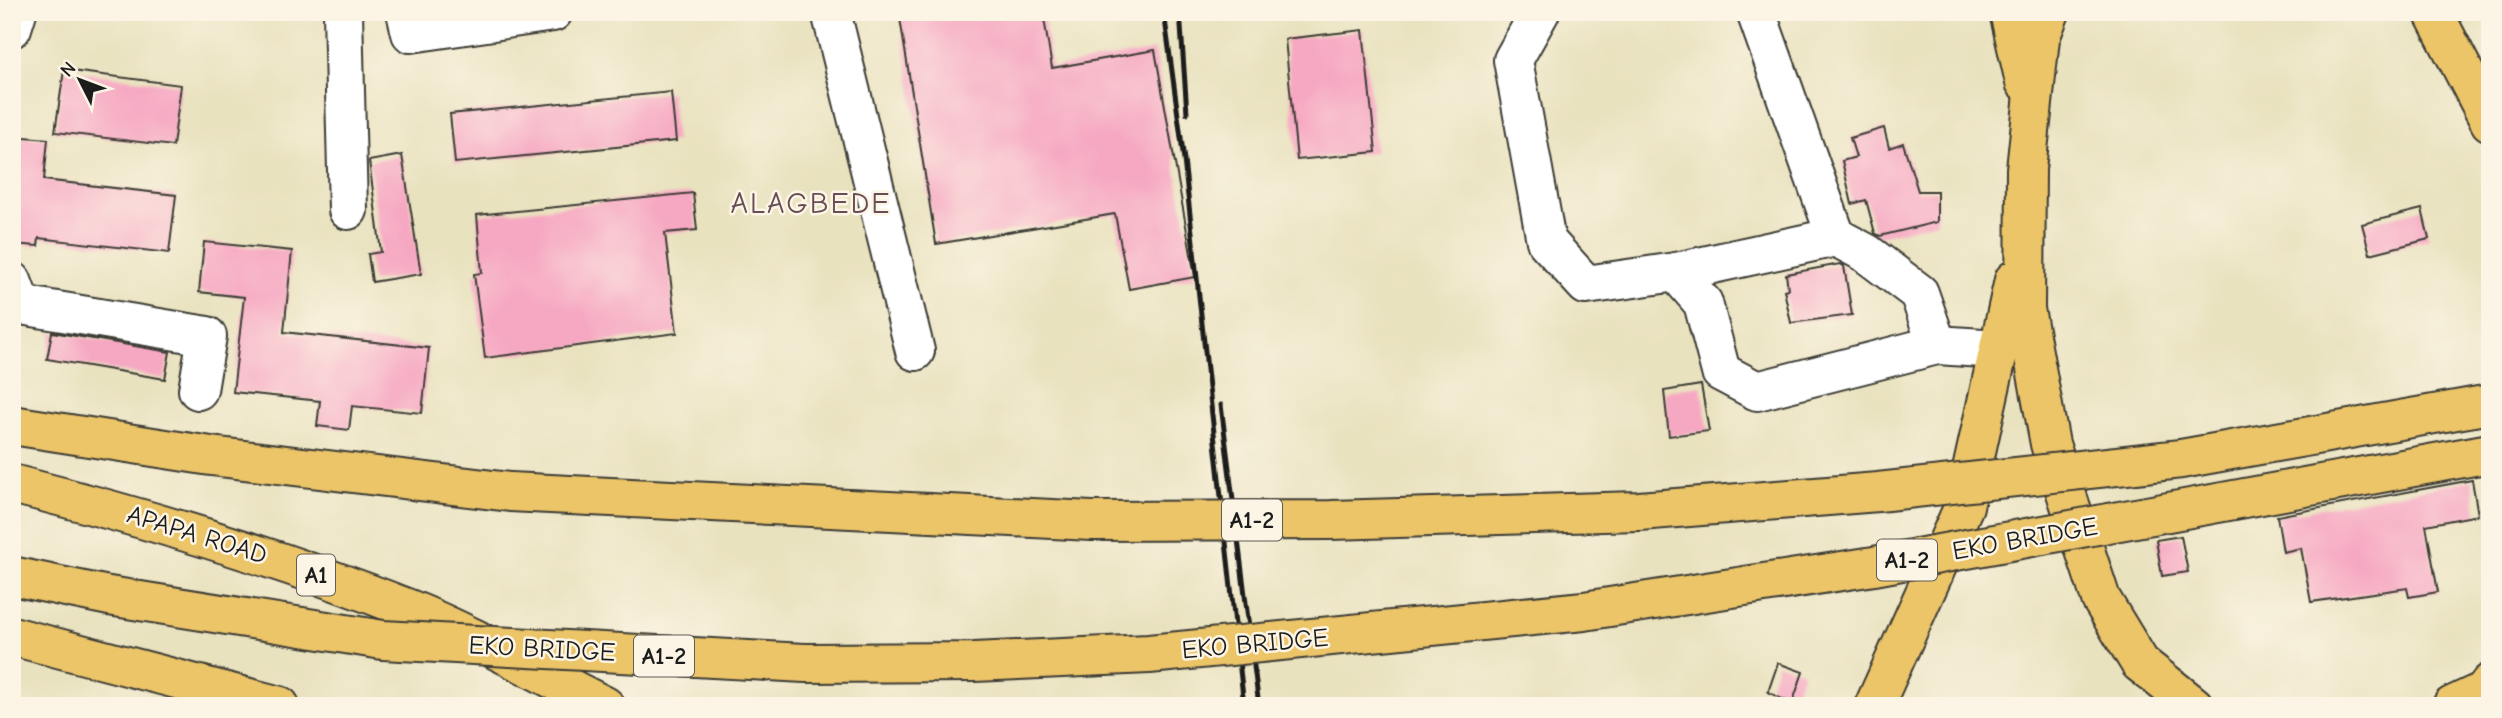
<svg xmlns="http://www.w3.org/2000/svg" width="2502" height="718" viewBox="0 0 2502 718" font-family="'Comic Neue',sans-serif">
	<rect width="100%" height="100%" fill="#fcf5e5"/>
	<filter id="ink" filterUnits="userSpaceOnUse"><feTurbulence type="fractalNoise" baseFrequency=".0143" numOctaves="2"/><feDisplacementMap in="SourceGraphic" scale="14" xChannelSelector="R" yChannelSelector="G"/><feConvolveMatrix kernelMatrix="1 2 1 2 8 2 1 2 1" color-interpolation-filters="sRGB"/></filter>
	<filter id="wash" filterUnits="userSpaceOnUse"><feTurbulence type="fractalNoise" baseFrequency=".00686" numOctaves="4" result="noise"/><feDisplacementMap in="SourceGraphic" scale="28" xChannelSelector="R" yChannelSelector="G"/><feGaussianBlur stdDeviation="1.57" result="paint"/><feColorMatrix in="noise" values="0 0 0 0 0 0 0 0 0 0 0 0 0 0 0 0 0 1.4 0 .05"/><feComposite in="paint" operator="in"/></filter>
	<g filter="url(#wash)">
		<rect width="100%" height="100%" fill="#e9e2bf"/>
		<g id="blocks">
			<g fill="#f6a8c2">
				<polygon points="899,12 1043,12 1052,68 1155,50 1195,277 1129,289 1115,214 936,244"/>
				<polygon points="1363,30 1376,152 1297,160 1285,39"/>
				<polygon points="64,70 181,85 173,146 55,132"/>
				<polygon points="671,92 676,141 455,163 450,114"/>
				<polygon points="1884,128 1889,148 1903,143 1918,191 1937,191 1937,222 1880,236 1875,233 1866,200 1852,204 1842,161 1856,157 1850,138"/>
				<polygon points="12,136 48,139 44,180 176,195 169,253 39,238 38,246 12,244"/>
				<polygon points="402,155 421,274 372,282 368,254 381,252 369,161"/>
				<polygon points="693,193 697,230 665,233 677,333 485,358 474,274 482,273 477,215"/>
				<polygon points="2422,209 2429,239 2370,254 2362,224"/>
				<polygon points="204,242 292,251 284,332 429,348 422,413 352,406 349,430 317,426 320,401 233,392 244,297 199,292"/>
				<polygon points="1840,264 1844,266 1852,315 1791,323 1784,290 1788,289 1786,274"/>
				<polygon points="52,332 170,352 165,379 47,359"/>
				<polygon points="1701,385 1709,431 1669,436 1664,391"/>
				<polygon points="2472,480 2478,515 2426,525 2438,592 2409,597 2407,588 2311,602 2301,548 2283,552 2277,516"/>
				<polygon points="2181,536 2188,572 2162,576 2156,540"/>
				<polygon points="1778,663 1803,672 1792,704 1768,692"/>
			</g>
		</g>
	</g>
	<g filter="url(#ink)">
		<use href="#blocks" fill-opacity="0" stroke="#3b3a34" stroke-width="2"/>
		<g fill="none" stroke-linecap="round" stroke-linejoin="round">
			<g stroke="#3b3a34" stroke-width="42">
				<g id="minor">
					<polyline points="343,12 348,210"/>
					<polyline points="406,12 411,33 553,12"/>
					<polyline points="831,12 915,351"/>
					<polyline points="1540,12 1513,60 1546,241 1586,285 1676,272 1703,303 1721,372 1757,391 1937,345 1998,349"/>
					<polyline points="1756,12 1836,237 1866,253 1919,293 1937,345"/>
					<polyline points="12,28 17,12"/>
					<polyline points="1676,272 1836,237"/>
					<polyline points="12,281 21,305 207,336 198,390"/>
				</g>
			</g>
			<g stroke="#3b3a34" stroke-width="42">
				<g id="major">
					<polyline points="2009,12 2025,82"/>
					<polyline points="2050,12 2040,38 2026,169 2025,309 2050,444 2101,599 2140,663 2194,706"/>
					<polyline points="2433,12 2490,122"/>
					<polyline points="1874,706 1964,506 2014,280"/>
					<polyline points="2452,706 2484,691 2490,683"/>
				</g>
			</g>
			<g stroke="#3b3a34" stroke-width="42">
				<g id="highway">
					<path d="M12,484c135,34 268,74 397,125 67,27 131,65 196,97"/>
					<polyline points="12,636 280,706"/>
					<polyline points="2484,691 2490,687"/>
				</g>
			</g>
			<use href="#minor" stroke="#fff" stroke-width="38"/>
			<use href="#major" stroke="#ecc569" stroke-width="38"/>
			<use href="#highway" stroke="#ecc569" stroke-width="38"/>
			<g stroke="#1c1c1c" stroke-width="5">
				<polyline points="1164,12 1184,160 1244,706"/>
				<polyline points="1180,12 1187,113"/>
				<polyline points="1221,405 1259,706"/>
			</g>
			<g stroke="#3b3a34" stroke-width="42" stroke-linecap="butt">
				<g id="highway-bridge">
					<polyline points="12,425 211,456 510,492 1092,521 1331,520 1639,511 1878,492 2181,459 2490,404"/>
					<polyline points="12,576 109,596 383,640 805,663 974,662 1149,654 1584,611 1874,566 2490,453"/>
				</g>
			</g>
			<use href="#highway-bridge" stroke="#ecc569" stroke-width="38"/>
		</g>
	</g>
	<g text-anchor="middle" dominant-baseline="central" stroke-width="5" stroke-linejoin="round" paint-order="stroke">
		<g fill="#fcf5e5" stroke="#5f5d58" stroke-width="2">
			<rect x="1222" y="499.5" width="60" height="41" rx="5"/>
			<rect x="1877" y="539.5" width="60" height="41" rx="5"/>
			<rect x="297" y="554.5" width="38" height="41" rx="5"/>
			<rect x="634" y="635.5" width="60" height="41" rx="5"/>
		</g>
		<g font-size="24" font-weight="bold" fill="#1c1c1c">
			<text x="1252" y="520">A1-2</text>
			<text x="1907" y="560">A1-2</text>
			<text x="316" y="575">A1</text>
			<text x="664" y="656">A1-2</text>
		</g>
		<g font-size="26" fill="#1c1c1c" stroke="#fcf5e5">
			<text transform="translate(197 535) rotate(17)">APAPA ROAD</text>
			<text transform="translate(2025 539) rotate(-10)">EKO BRIDGE</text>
			<text transform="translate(1255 644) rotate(-5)">EKO BRIDGE</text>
			<text transform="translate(542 649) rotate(3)">EKO BRIDGE</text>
		</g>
		<g font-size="30" letter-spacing="2" fill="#684d56" stroke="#fcf5e5">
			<text x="811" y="203">ALAGBEDE</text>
		</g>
	</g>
	<rect width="2502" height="718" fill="none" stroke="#fcf5e5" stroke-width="42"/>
	<g transform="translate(80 80) rotate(312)" stroke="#fcf5e5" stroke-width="5" paint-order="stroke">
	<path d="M0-5L12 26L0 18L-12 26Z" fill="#1c1c1c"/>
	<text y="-10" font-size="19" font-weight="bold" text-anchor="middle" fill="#1c1c1c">N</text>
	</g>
</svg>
